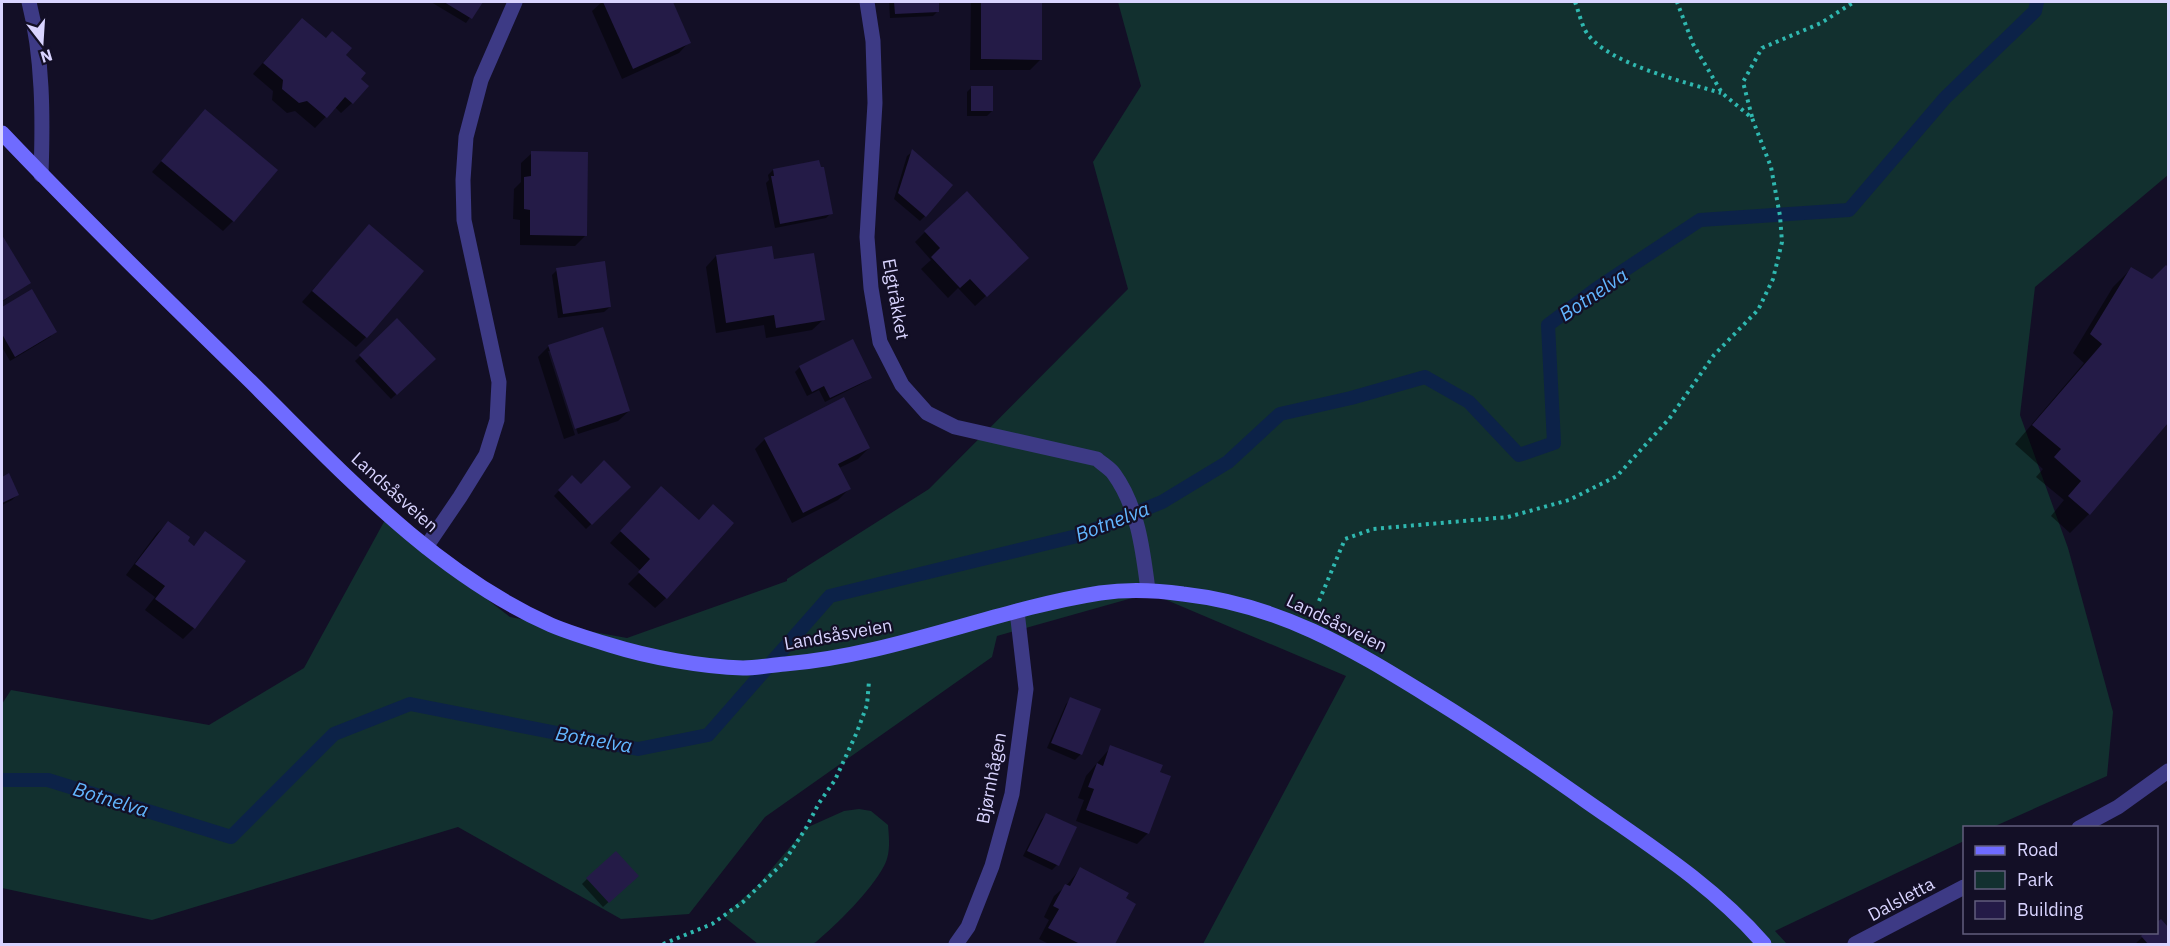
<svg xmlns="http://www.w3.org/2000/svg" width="2170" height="946" viewBox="0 0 2170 946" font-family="'IBM Plex Sans',sans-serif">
	<rect width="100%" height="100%" fill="#130f26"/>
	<g fill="#12302f">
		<polygon points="1118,2 2168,2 2168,175 2035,287 2020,415 2068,548 2113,712 2107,776 1993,827 1964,828 1964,841 1775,931 1787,944 1203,944 1346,676 1150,593 997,636 992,657 765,817 689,914 621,919 458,827 152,920 2,888 2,704 11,690 209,725 304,668 385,520 510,617 627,638 787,581 787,579 929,489 1128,289 1093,162 1141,86"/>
		<path d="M859,809l12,2 17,14c1,13 3,28 -4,41 -14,26 -46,57 -68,76l-4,2h-54l-35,-28 35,-31 48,-57 38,-17z"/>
	</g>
	<g fill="#0007">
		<polygon points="431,2 481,2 466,23"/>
		<polygon points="602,2 671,2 689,42 679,53 622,79 592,11"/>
		<polygon points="889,2 937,2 938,11 933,16 890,18"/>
		<polygon points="971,2 1041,2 1041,59 1030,70 970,70"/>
		<polygon points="292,30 359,79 352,103 341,113 335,107 315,128 295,111 287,113 272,100 273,91 253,74"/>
		<polygon points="972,87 992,111 987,116 967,116 967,92"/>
		<polygon points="205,111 233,221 223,231 152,172"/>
		<polygon points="912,152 925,216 920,221 894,199 907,156"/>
		<polygon points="532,153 585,236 575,246 520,245 520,220 513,219 514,189 521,182 521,163"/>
		<polygon points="773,170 831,213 826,218 775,228 766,183 769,180 768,175"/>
		<polygon points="369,226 366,337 356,347 302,302"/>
		<polygon points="925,232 1016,268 975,306 958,288 948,298 921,269 931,260 915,242"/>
		<polygon points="2,237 29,283 2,302"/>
		<polygon points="716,256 772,261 823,320 812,330 766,338 764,325 716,333 706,267"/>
		<polygon points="2166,267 2168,269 2168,421 2089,514 2070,533 2051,516 2064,500 2036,477 2043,469 2015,444 2084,363 2073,353 2113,287 2132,268 2152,281"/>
		<polygon points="557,270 610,307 604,312 558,318 552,275"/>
		<polygon points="31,291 55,331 50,337 10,361 2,347 2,309"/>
		<polygon points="397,321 434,359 391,399 355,361"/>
		<polygon points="549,346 629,411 618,421 578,434 551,351 548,351 575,435 564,439 538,357"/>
		<polygon points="800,367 870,377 865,382 825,402 819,390 807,396 795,372"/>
		<polygon points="765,439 869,448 858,459 839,468 849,489 838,500 792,523 755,449"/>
		<polygon points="8,475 17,495 12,500 2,505 2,479"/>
		<polygon points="572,477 581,486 629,487 586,529 554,496"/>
		<polygon points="651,499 666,598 655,608 628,584 641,571 610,543"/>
		<polygon points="168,523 193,547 205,533 244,561 194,628 183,639 145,610 155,597 126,575 157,533"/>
		<polygon points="1071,699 1099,710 1080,755 1075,760 1047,748 1066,704"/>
		<polygon points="1111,747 1158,773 1148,833 1137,844 1076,821 1084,800 1078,798 1086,776"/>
		<polygon points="1046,815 1075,828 1057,865 1052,870 1023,856 1041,820"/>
		<polygon points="1080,869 1134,904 1114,944 1049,944 1039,939 1049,920 1044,917 1054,896 1066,886"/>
		<polygon points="587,879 632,881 603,907 582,884"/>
		<polygon points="2161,921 2168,929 2168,944 2135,944 2148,932 2156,932"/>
	</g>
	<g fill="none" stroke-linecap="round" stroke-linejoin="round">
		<polyline stroke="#0c2248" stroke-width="14" points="2,780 48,780 231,837 334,734 410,704 638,749 708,735 830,596 1081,535 1162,502 1228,462 1280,414 1351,398 1425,377 1469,402 1519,455 1554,443 1548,325 1596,289 1700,220 1849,210 1945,98 2035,11 2037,2"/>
	</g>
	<g fill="#241b47">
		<polygon points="444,2 483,2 472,19"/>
		<polygon points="603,2 673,2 691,43 633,69"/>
		<polygon points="894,2 939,2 939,12 895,14"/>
		<polygon points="981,2 1042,2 1042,60 981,59"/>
		<polygon points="302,18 326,38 332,31 352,48 346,55 366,73 361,79 369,86 353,104 345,97 327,118 307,101 299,103 282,89 283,80 263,63"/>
		<rect x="971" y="86" width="22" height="25"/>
		<polygon points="205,109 278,170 234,222 161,161"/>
		<polygon points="912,149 953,185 926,217 898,193"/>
		<polygon points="531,151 588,152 587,236 530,235 530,210 524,209 524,177 531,176"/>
		<polygon points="819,160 821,167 824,167 833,214 780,224 771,176 774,176 773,169"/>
		<polygon points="967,191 1029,258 987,297 970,279 960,288 931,257 940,248 924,231"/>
		<polygon points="369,224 424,271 367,338 312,291"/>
		<polygon points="2,235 31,283 2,301"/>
		<polygon points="772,246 774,259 814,253 825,320 776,328 774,315 726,323 716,255"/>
		<polygon points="605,261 611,307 563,314 556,268"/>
		<polygon points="2166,265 2168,267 2168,423 2090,515 2068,496 2081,481 2054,457 2061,449 2032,425 2102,344 2090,334 2131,267 2152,279"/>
		<polygon points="32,289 57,332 15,357 2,334 2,307"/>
		<polygon points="397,318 436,359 397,395 359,355"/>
		<polygon points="603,327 630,411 575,429 548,345"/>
		<polygon points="853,339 872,378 830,398 824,386 812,392 799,366"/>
		<polygon points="844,397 870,448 838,464 851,489 803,513 764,438"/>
		<polygon points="604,460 631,487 592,525 558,490 572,475 581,484"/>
		<polygon points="9,473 19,495 2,503 2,477"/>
		<polygon points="661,486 699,520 713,504 734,523 667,599 638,572 650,559 620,531"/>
		<polygon points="168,521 190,537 188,541 194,546 205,531 246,561 195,629 155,599 165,586 135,564"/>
		<polygon points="1070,697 1101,709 1082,755 1051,743"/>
		<polygon points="1110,745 1163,765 1160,772 1171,776 1149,834 1086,810 1094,789 1088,787 1097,763 1103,766"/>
		<polygon points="1046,813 1077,827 1059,866 1027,851"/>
		<polygon points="616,851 639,876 609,903 586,878"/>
		<polygon points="1080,867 1129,893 1126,898 1136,904 1115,944 1080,944 1048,928 1059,909 1053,906 1065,884 1070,886"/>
		<polygon points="2161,919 2168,927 2168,944 2148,944 2141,936 2145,932 2156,932 2156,923"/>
	</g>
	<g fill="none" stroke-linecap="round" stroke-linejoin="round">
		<g stroke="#2fb8b0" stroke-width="4" stroke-dasharray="3 4.5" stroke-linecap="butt">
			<path d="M1575,2c4,10 7,26 14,34 24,29 96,46 132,57"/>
			<polyline points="1752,117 1743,82 1762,48 1821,23 1854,2"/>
			<polyline points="1319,601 1345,539 1373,529 1508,517 1569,500 1617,476 1669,419 1714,355 1758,310 1773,279 1782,242 1780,216 1771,167 1752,118 1722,93 1693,44 1677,2"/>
			<polyline points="663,944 712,924 743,902 784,862 806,828 819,803 835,780 857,732 867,705 869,681"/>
		</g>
		<g stroke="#3d3a85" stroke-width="15">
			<polyline points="2079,828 2118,807 2168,771"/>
			<polyline points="1855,944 1964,887"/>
		</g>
		<g stroke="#3d3a85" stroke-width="15">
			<path d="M29,2c14,56 14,115 12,173"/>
			<path d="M867,2l6,39 2,62 -8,134 4,51 9,54 22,43 25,28 28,14 142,32c5,5 13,9 17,15 24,33 29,77 34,116"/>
			<polyline points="426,547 460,497 486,455 497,420 499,382 464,220 463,180 466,137 481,80 515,2"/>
			<polyline points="956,944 968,927 992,866 1012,794 1026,689 1017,611"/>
		</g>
		<path stroke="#6f6bff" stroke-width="15" d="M2,133c79,83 161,163 243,243 93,91 185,195 306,249 19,8 39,14 59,20 38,12 93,22 133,23 14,0 28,-3 42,-4 108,-9 208,-54 315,-71 28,-4 55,-3 83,1 97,11 166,53 247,103 54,33 105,68 156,104 63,44 128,85 178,143"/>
	</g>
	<g text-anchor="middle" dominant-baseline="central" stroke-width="4.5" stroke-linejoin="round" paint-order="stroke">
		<g font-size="18" fill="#d9d4ff" stroke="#130f26">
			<text transform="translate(896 299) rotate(80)">Elgtråkket</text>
			<text transform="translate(395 492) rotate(42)">Landsåsveien</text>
			<text transform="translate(1337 623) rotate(26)">Landsåsveien</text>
			<text transform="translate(838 634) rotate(-10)">Landsåsveien</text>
			<text transform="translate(991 778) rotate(-79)">Bjørnhågen</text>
			<text transform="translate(1901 899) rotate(-28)">Dalsletta</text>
		</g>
		<g font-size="20" font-style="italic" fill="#62b6ff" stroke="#130f26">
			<text transform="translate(1593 294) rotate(-34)">Botnelva</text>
			<text transform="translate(1112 521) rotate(-21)">Botnelva</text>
			<text transform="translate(594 739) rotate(10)">Botnelva</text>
			<text transform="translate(111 799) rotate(17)">Botnelva</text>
		</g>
	</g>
	<rect width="2170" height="946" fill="none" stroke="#d9d4ff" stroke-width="6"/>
	<rect x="1963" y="826" width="195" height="108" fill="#130f26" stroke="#625e7d" stroke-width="1.5"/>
	<rect x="1975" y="846" width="30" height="9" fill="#6f6bff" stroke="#625e7d" stroke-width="1.5"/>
	<text x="2017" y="856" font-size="18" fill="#d9d4ff">Road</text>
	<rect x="1975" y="871" width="30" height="18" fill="#12302f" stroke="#625e7d" stroke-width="1.5"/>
	<text x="2017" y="886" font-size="18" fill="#d9d4ff">Park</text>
	<rect x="1975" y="901" width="30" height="18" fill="#241b47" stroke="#625e7d" stroke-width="1.5"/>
	<text x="2017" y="916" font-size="18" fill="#d9d4ff">Building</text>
	<g transform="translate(42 42) rotate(163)" stroke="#130f26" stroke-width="4.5" paint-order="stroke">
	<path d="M0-4.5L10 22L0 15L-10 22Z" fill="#d9d4ff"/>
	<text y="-9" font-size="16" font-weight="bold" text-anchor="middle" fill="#d9d4ff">N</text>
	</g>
</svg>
